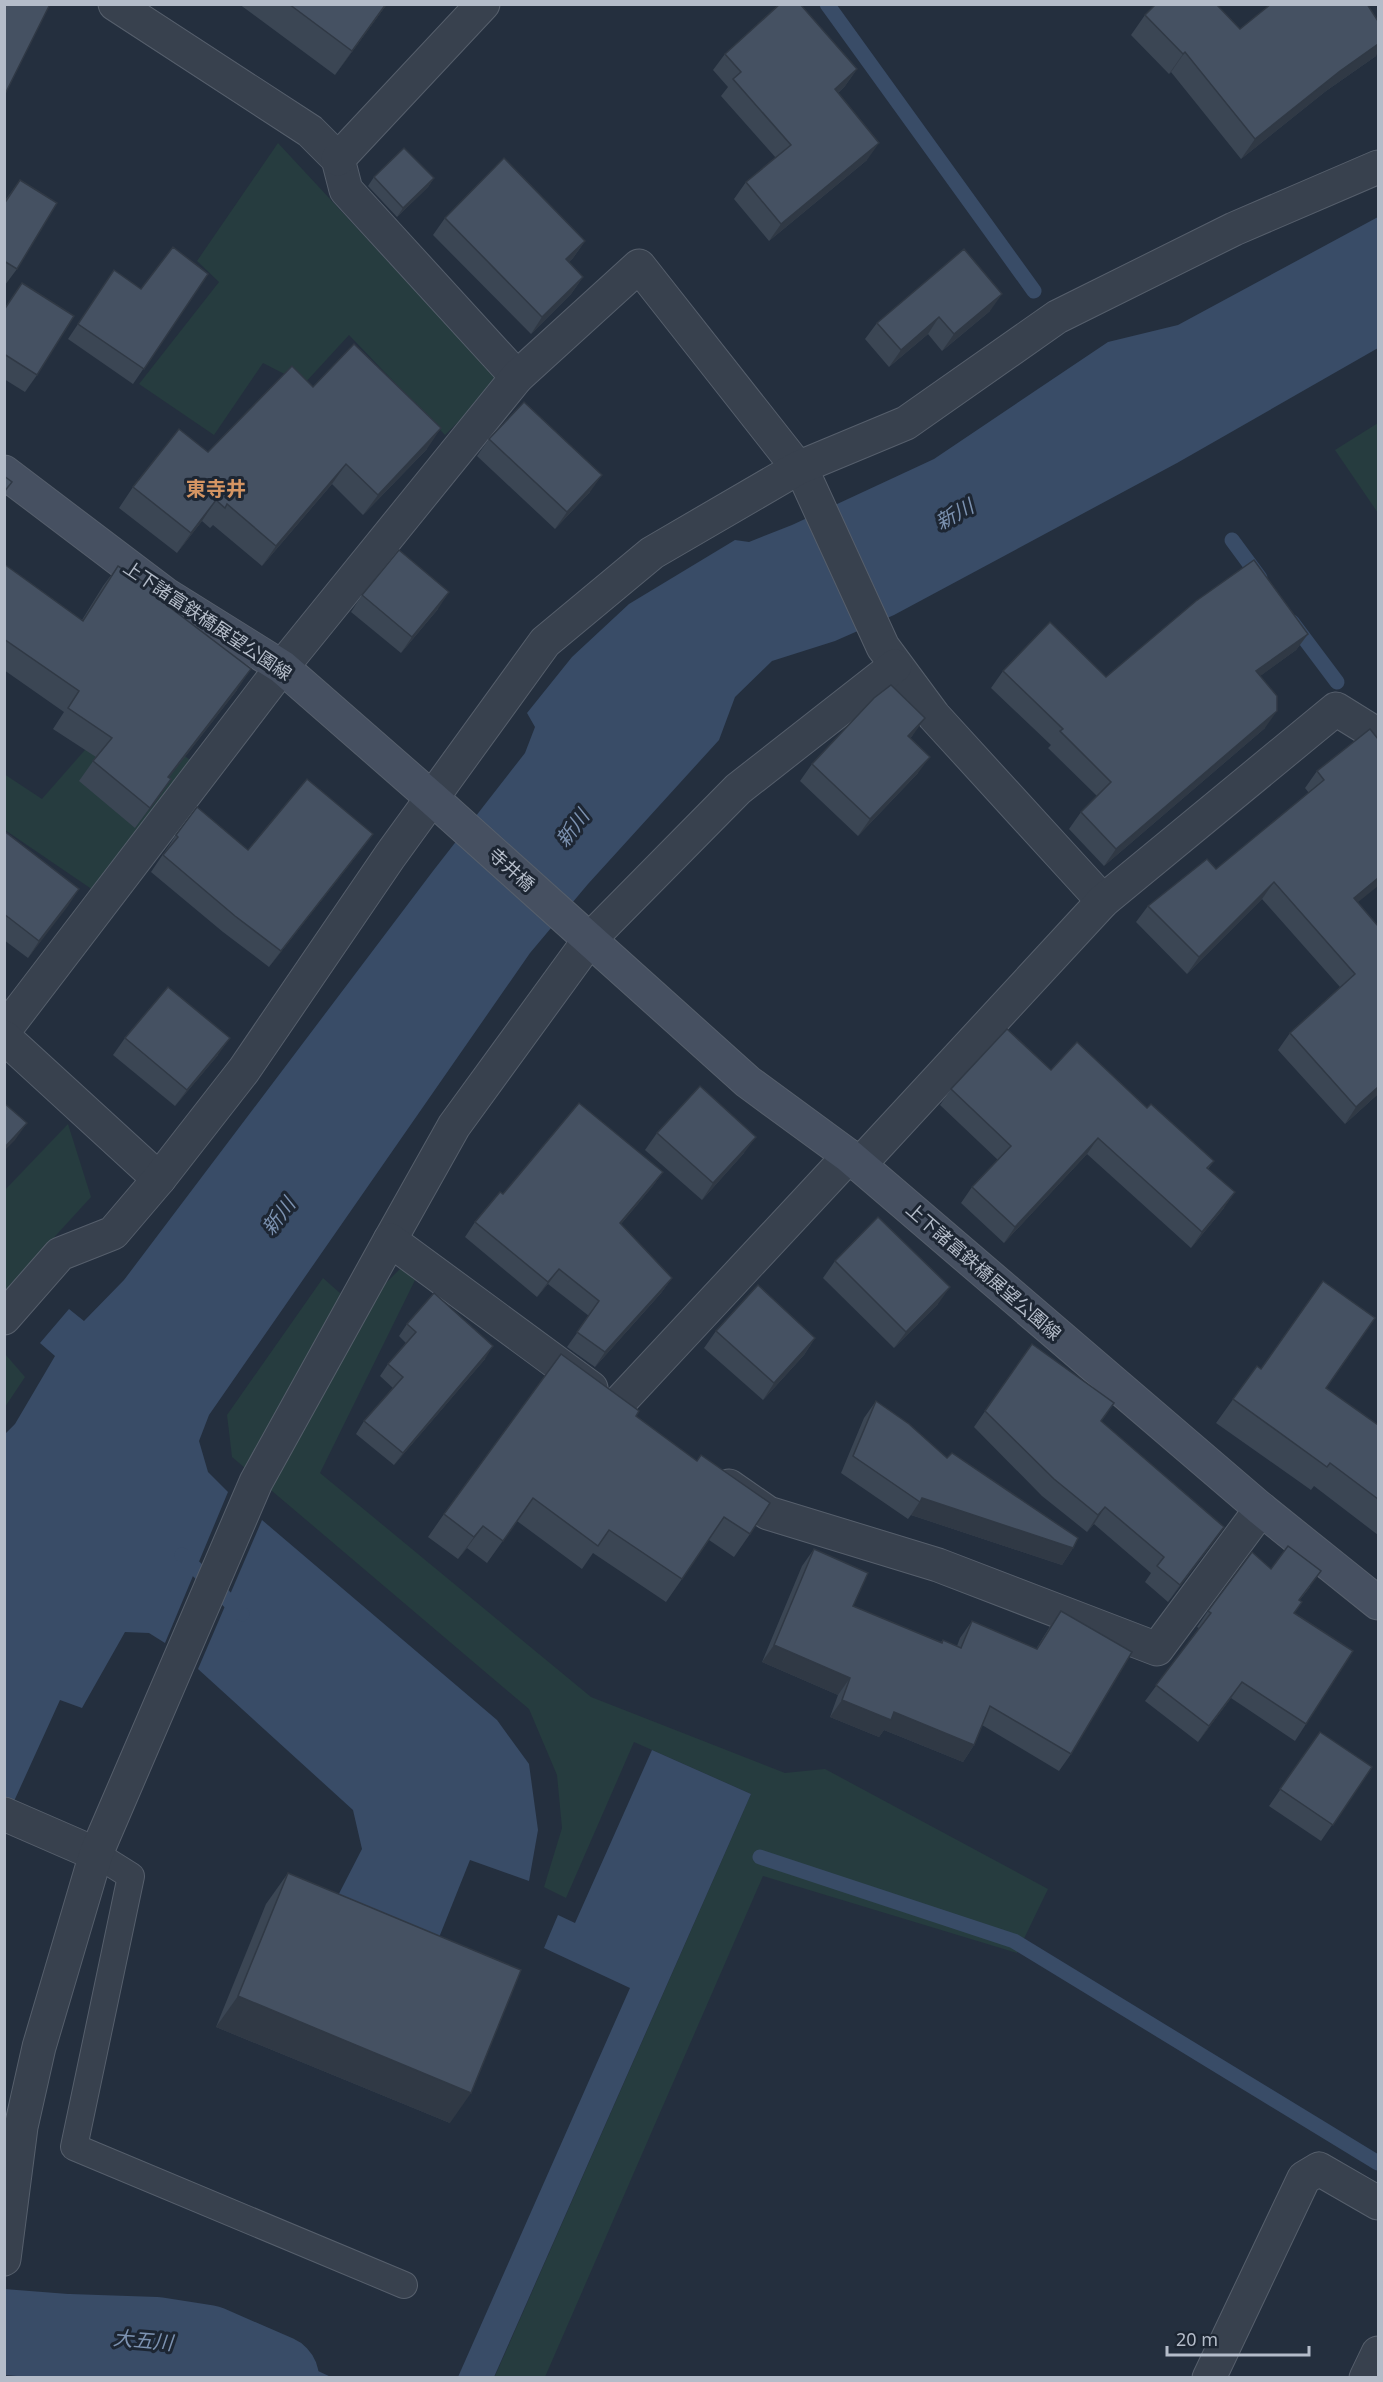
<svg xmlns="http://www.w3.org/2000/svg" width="1383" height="2382" viewBox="0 0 1383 2382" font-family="'Noto Sans','Noto Sans JP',sans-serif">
	<rect width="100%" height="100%" fill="#242f3e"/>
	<g fill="#263c3f">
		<polygon points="278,143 499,381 445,435 349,335 304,384 263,363 214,435 139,384 219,282 197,261"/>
		<polygon points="1378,423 1378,513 1335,450"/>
		<polygon points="120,710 193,762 93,890 5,830 4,774 42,799"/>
		<polygon points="68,1124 91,1197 5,1291 4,1191"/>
		<polygon points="405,1264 419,1272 320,1473 591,1697 785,1773 825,1769 1048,1889 1017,1953 763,1876 545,2377 495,2376 751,1794 634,1742 566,1898 544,1887 562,1828 557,1775 529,1709 232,1457 227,1415 323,1278 359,1310"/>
		<polygon points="5,1354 25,1377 5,1407"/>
		<polygon points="65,2368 187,2371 185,2378 23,2378 23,2375"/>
	</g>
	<g fill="#394c67">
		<polygon points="1378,217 1378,348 1177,463 894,615 835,641 772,661 735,697 719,740 588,884 530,953 209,1415 199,1441 208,1472 228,1492 165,1643 149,1633 125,1632 82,1708 60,1700 5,1821 5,1434 15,1424 55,1356 40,1343 69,1309 84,1321 124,1280 433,871 525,753 535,727 527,713 572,657 629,604 735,540 749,542 792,525 934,459 1108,342 1178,325"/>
		<polygon points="262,1520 497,1720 529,1764 538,1830 529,1881 470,1860 430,1960 327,1917 362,1849 353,1810 198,1669"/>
		<polygon points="652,1750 751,1794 494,2377 458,2377 630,1988 544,1948 558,1915 575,1923"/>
		<polygon points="71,2310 201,2317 331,2377 205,2378 187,2371 65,2368"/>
	</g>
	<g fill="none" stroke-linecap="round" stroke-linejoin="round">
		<g stroke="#394c67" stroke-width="15">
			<polyline points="827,4 1034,291"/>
			<polyline points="1232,540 1260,578"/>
			<polyline points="1292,622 1337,682"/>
			<polyline points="182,1555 242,1614"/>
			<polyline points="760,1857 1014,1941 1378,2163"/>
		</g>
		<polyline stroke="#394c67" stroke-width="86" points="4,2332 68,2337 156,2340 207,2348 276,2378"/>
		<g stroke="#565f6c" stroke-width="28">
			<polyline id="lane" points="96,1854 131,1876 74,2147 404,2285"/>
		</g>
		<g stroke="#565f6c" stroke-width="35">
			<g id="street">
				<polyline points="115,4 310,131 338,159 346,190 517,377"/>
				<polyline points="338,159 483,4"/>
				<polyline points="4,1031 282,667 517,377 639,266 798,468 807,481 883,647 934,716 1103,901"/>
				<polyline points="4,1037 159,1179"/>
				<polyline points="859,1165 1103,901 1336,709 1378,735"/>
				<polyline points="390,1240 454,1126 590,939 738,789 895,666"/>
				<polyline points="4,1318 60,1254 113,1233 159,1179 244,1070 390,856 545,642 652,553 798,468 906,423 1057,317 1234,229 1378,167"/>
				<polyline points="616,1406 849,1156"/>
				<polyline points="729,1486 768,1513 938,1565 1157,1649 1261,1509"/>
				<polyline points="4,1814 96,1854"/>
				<polyline points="4,2259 21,2127 39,2047 96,1854 256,1482 390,1240 591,1388"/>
				<polyline points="1209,2378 1304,2178 1319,2169 1378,2203"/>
				<polyline points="1366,2378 1378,2353"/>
			</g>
		</g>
		<g stroke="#565f6c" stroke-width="35">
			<polyline id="secondary" points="4,472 165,594 282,667 433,799 748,1082 849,1156 1261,1509 1378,1603"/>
		</g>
		<use href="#lane" stroke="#38414e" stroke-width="26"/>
		<use href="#street" stroke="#38414e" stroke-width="33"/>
		<use href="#secondary" stroke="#465061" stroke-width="33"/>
	</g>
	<g fill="#3b4654">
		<polygon points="239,4 387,4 335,75"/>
		<polygon points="1145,15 1240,29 1376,56 1326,91 1241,159 1171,72 1169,74 1131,35"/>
		<polygon points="725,54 857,69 845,86 838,93 867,160 769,241 734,199 746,182 776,158 721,96 728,87 713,70"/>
		<polygon points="374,177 434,178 428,187 397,217 368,186"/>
		<polygon points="20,180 17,269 5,285 4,202"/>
		<polygon points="445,218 585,241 573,258 569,262 583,277 571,294 531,334 433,235"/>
		<polygon points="114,270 141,289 208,274 133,384 68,339"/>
		<polygon points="22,283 37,375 25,392 4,379 4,309"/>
		<polygon points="990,311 942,351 928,334 889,367 865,339 877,323"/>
		<polygon points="313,387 427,449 363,515 332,484 262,566 213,525 210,528 202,521 177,553 119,508 133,487 208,452"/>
		<polygon points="489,439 590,492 555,529 477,456"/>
		<polygon points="4,564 82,620 103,586 118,566 155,596 237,690 169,777 171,779 135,828 79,781 96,757 53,729 64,712 4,670"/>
		<polygon points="362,595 438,609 401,653 351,612"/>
		<polygon points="1308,634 1296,650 1260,676 1265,728 1104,866 1069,829 1081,812 1097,796 1048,748 1051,745 991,688 1003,671 1106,677"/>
		<polygon points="1370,729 1357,902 1378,1094 1345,1124 1278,1050 1290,1033 1340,987 1262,899 1187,974 1136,922 1148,906 1216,869 1309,793 1305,788 1317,771"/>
		<polygon points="913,735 910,738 918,773 858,836 800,781 812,764"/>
		<polygon points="4,831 79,889 28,958 4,940"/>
		<polygon points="176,835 248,850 361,850 269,967 223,932 151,872"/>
		<polygon points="125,1038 218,1055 175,1106 113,1055"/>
		<polygon points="1051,1070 1147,1108 1214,1161 1208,1169 1224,1208 1191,1248 1087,1154 1004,1243 961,1203 972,1187 998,1160 940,1105 951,1089"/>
		<polygon points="657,1133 744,1153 702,1200 645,1150"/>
		<polygon points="663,1172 652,1187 621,1224 672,1278 661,1293 595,1367 567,1347 589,1316 548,1284 537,1297 465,1237 475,1222 503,1194"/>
		<polygon points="835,1261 938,1304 894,1348 823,1278"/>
		<polygon points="407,1324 485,1359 394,1465 356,1434 364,1421 393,1388 380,1376 388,1364 406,1343 399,1336"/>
		<polygon points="716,1331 815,1338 804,1355 763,1400 704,1348"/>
		<polygon points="1032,1344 1212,1544 1168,1602 1145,1582 1151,1573 1094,1524 1087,1532 1042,1496 974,1427"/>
		<polygon points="1257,1366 1261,1369 1326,1388 1378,1425 1378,1535 1314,1486 1311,1490 1216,1423"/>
		<polygon points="876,1401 947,1458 1073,1548 1062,1565 911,1515 908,1519 841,1473 864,1418"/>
		<polygon points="636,1416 750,1534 734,1557 709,1540 666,1602 593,1553 582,1569 517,1521 487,1563 467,1548 458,1559 428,1537 444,1514"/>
		<polygon points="814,1549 853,1606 941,1642 943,1640 957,1646 960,1638 972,1621 1036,1649 1049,1628 1061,1611 1071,1754 1059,1771 982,1725 974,1745 963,1762 884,1730 879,1737 830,1717 838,1695 762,1662 802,1566"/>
		<polygon points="1271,1569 1310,1587 1299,1601 1294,1613 1306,1724 1295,1741 1231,1698 1198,1742 1145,1701 1199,1628 1197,1627 1208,1611"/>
		<polygon points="1320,1732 1372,1767 1321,1841 1269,1806"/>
		<polygon points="288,1873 450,2123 216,2027 266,1904"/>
	</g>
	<g fill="#303945">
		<polygon points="386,4 387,4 335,75 352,51"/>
		<polygon points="1378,44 1378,52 1376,56 1326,91 1241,159 1255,139 1340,71"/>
		<polygon points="1185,52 1171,72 1169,74 1183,54"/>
		<polygon points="857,69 845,86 823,106 835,89"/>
		<polygon points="879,143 867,160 769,241 781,224"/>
		<polygon points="434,178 428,187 397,217 403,208"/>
		<polygon points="585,241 573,258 555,276 566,259"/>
		<polygon points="583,277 571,294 531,334 542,317"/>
		<polygon points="1002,294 990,311 942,351 954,334"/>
		<polygon points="939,317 928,334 889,367 901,350"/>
		<polygon points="441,428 427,449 363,515 378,495"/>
		<polygon points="346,464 332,484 262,566 276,546"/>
		<polygon points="602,475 590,492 555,529 567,512"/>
		<polygon points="216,500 202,521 177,553 191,533"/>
		<polygon points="449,592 438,609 401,653 412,637"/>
		<polygon points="1308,634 1296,650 1244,688 1256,671"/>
		<polygon points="251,669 237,690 154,797 168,777"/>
		<polygon points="1277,711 1265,728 1104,866 1116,849"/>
		<polygon points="925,718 913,735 896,752 908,736"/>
		<polygon points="930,757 918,773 858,836 870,819"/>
		<polygon points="171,779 157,800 135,828 150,808"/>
		<polygon points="373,834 361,850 269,967 281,951"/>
		<polygon points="1378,878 1378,886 1342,915 1354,898"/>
		<polygon points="1274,882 1262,899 1187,974 1199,957"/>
		<polygon points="79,889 68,906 28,958 39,941"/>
		<polygon points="230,1038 218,1055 175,1106 187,1090"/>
		<polygon points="1378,1087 1378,1094 1345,1124 1356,1107"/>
		<polygon points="27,1123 15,1140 4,1151 4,1148"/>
		<polygon points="756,1137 744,1153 702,1200 713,1183"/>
		<polygon points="1098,1138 1087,1154 1004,1243 1015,1227"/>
		<polygon points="663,1172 652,1187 609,1238 620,1223"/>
		<polygon points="1235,1192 1224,1208 1191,1248 1202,1232"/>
		<polygon points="559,1269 548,1284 537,1297 548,1282"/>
		<polygon points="672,1278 661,1293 595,1367 605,1352"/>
		<polygon points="950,1287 938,1304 894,1348 906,1332"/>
		<polygon points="815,1338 804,1355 763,1400 774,1383"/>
		<polygon points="493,1346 485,1359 394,1465 403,1453"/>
		<polygon points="922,1498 1073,1548 1062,1565 911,1515"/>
		<polygon points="1105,1507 1094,1524 1087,1532 1098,1515"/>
		<polygon points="483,1526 467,1548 458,1559 474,1537"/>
		<polygon points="1224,1527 1212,1544 1168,1602 1180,1585"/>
		<polygon points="774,1645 850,1678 838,1695 762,1662"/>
		<polygon points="1242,1682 1231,1698 1198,1742 1209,1726"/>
		<polygon points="842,1700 894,1712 974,1745 963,1762 884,1730 879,1737 830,1717"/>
		<polygon points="238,1996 471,2093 450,2123 216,2027"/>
	</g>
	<g fill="#455162" stroke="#303945" stroke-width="1.5">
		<polygon points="4,4 50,4 4,96"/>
		<polygon points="289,4 386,4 352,51"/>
		<polygon points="780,4 800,4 857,69 835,89 879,143 781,224 746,182 791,145 733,79 741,72 725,54"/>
		<polygon points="1156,4 1216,4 1240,29 1271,4 1367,4 1378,21 1378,44 1340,71 1255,139 1185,52 1183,54 1145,15"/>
		<polygon points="404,148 434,178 403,208 374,177"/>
		<polygon points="504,158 585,241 566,259 583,277 542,317 445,218"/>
		<polygon points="20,180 57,203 17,269 4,261 4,204"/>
		<polygon points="173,247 208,274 144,369 78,324 114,270 141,289"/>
		<polygon points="964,249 1002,294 954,334 939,317 901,350 877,323"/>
		<polygon points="22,283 74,316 37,375 4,354 4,310"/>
		<polygon points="354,344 441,428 378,495 346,464 276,546 227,504 225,508 216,500 191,533 133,487 179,429 208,452 292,366 313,387"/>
		<polygon points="524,402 602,475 567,512 489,439"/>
		<polygon points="4,476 12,482 4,492"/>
		<polygon points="399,550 449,592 412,637 362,595"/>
		<polygon points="1254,560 1308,634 1256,671 1277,696 1277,711 1116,849 1081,812 1111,782 1060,731 1063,729 1003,671 1050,622 1106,677 1196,601"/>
		<polygon points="4,564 83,621 118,566 158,591 155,596 251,669 168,777 171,779 150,808 93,761 112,738 68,708 79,691 4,639"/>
		<polygon points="891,685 925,718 908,736 930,757 870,819 812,764 874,698"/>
		<polygon points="1370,729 1378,739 1378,878 1354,898 1378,926 1378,1087 1356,1107 1290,1033 1355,974 1274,882 1199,957 1148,906 1207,859 1216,869 1324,780 1317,771"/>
		<polygon points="307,779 373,834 281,951 235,916 163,855 178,837 176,835 197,807 248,850"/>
		<polygon points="4,831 79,889 39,941 4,914"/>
		<polygon points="168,987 230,1038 187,1090 125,1038"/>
		<polygon points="1007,1029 1051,1070 1077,1042 1147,1108 1151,1104 1214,1161 1207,1168 1235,1192 1202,1232 1098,1138 1015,1227 972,1187 1011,1146 951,1089"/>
		<polygon points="700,1086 756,1137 713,1183 657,1133"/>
		<polygon points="4,1103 27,1123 4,1148"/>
		<polygon points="579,1103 663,1172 620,1223 672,1278 605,1352 577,1332 599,1301 559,1269 548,1282 475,1222 500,1192 503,1194"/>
		<polygon points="878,1217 950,1287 906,1332 835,1261"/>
		<polygon points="1323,1281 1375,1318 1326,1388 1378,1425 1378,1499 1330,1463 1327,1467 1233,1399 1257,1366 1261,1369"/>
		<polygon points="758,1285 815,1338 774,1383 716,1331"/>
		<polygon points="434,1293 493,1346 403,1453 364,1421 403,1377 388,1364 416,1332 407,1324"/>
		<polygon points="1032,1344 1114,1403 1101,1421 1224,1527 1180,1585 1157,1566 1164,1557 1105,1507 1098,1515 1054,1479 985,1411"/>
		<polygon points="561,1354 639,1411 636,1416 697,1461 701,1455 770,1503 750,1534 724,1517 682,1579 609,1530 598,1546 533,1498 503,1541 483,1526 474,1537 444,1514"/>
		<polygon points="876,1401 909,1424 947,1458 952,1453 1078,1538 1073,1548 922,1498 920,1502 853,1456"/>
		<polygon points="1288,1546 1321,1571 1299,1600 1302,1602 1294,1613 1353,1651 1306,1724 1242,1682 1209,1726 1156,1685 1211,1613 1208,1611 1252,1552 1271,1569"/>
		<polygon points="814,1549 868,1573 853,1606 942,1643 943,1640 961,1648 972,1621 1037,1649 1061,1611 1132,1652 1071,1754 990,1706 974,1745 894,1712 891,1720 842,1700 850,1678 774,1645"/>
		<polygon points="1320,1732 1372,1767 1333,1825 1280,1789"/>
		<polygon points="288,1873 521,1970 471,2093 238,1996"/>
	</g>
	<g text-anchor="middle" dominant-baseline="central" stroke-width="6" stroke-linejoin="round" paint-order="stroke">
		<g font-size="18" fill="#b4bcc9" stroke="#1d2633">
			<text transform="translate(208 620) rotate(34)">上下諸富鉄橋展望公園線</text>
			<text transform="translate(512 869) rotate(42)">寺井橋</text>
			<text transform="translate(984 1271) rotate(41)">上下諸富鉄橋展望公園線</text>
		</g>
		<g font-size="20" font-weight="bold" fill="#d59563" stroke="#1d2633">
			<text x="216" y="488">東寺井</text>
		</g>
		<g font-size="20" font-style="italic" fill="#7c92b1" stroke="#1d2633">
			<text transform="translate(954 514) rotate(-29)">新川</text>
			<text transform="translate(572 828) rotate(-53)">新川</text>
			<text transform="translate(278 1216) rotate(-53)">新川</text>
			<text transform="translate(143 2340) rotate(5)">大五川</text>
		</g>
	</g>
	<rect width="1383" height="2382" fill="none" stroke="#b4bcc9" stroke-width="12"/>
	<path d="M1167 2346v9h142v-9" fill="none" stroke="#b4bcc9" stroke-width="3"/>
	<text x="1176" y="2346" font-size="18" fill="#b4bcc9" stroke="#1d2633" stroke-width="4.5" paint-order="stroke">20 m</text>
</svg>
